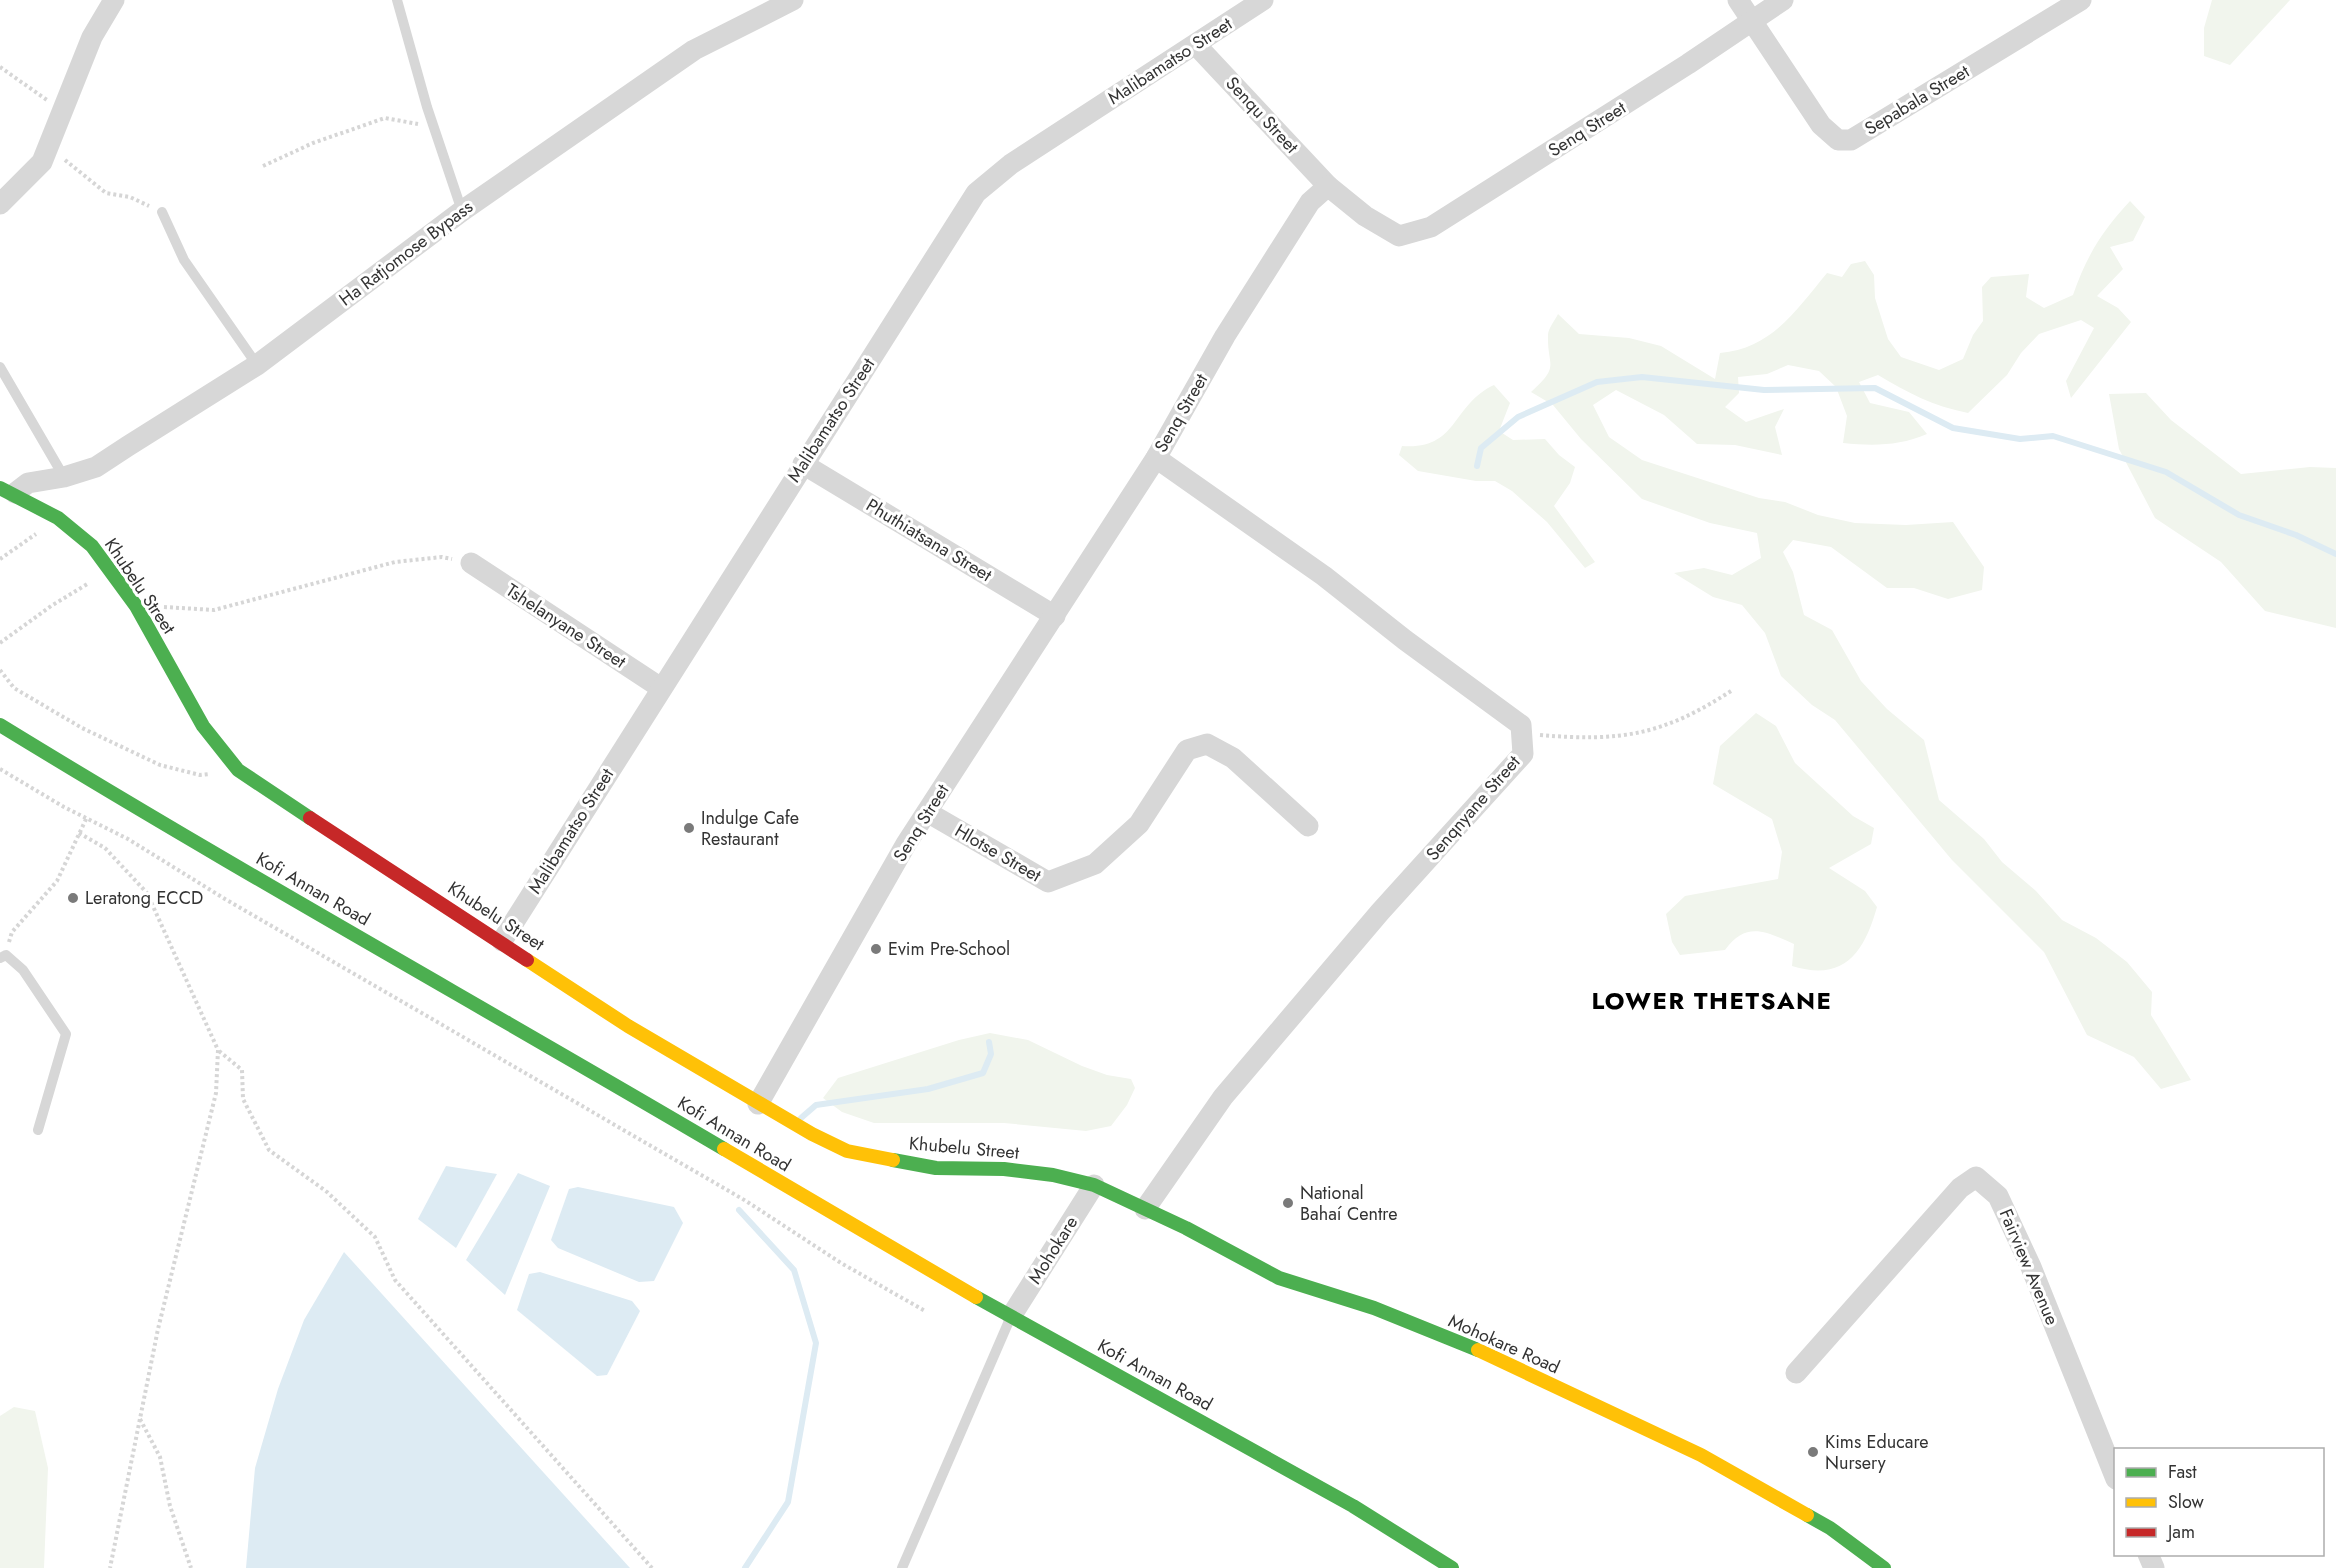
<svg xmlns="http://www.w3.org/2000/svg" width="2336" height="1568" viewBox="0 0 2336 1568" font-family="Jost,sans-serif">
	<rect width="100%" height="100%" fill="#fff"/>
	<g fill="#f1f5ed">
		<polygon points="2212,0 2290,0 2230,65 2204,56 2204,28"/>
		<path d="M2130,201l15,16 -12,24 -23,6 13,22 -26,27 21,12 13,14 -60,76 -5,-17 28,-53 -13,-8 -42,14 -18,19 -14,22 -39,38c-35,-7 -60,-20 -90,-38l-19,7 11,21 39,9 18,22c-28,12 -54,12 -84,9l4,-27 -11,-29 -17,-16 -31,-6 -21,9 -29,3 1,16 -14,14 21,15 38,-13 -9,18 7,28 -47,-10 -38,-1 -33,-29 -48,-25 -23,15 16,32 33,23 117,38 26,4 33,13 37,8 51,2 47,-3 31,45 -2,23 -34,9 -34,-11h-27l-56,-41 -38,-7 -10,12 10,20 11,43 28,15 29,51 26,28 37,31 15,60 45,39 18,23 34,29 26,29 34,18 31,24 25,30 -1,23 40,65 -30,9 -27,-32 -47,-22 -43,-83 -92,-92 -117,-140 -23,-15 -31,-29 -16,-43 -23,-28 -29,-8 -39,-24 30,-5 28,7 29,-17 -4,-25 -47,-10 -68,-24 -61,-60 -28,-34 -22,-13c30,-27 16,-25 17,-57 0,-6 7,-15 10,-21l21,20 50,4 32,8 54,33 5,-26c52,-4 77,-44 107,-80l15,4 9,-13 14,-3 9,14 1,23 13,41 13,18 38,13 24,-11 10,-24 10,-14 -1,-34 9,-10 38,-3 -3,23 18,11 29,-13c13,-38 29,-64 57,-94z"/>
		<path d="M1494,385l16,18 -11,28 14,9 32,-1 14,16 16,12 -5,16 -16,23 41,56 -10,6 -38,-46 -35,-31 -17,-10h-19l-58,-10 -19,-16 3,-9c57,4 49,-41 92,-61z"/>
		<polygon points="2146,393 2171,420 2241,474 2310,467 2336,468 2336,628 2265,611 2221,562 2155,518 2119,449 2109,394"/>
		<path d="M1756,713l20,13 19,37 58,53 21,12 -3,16 -42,24 36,23 12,16c-13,46 -33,75 -85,59l2,-22c-29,-13 -48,-23 -69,6l-45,5 -8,-13 -6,-28 19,-18 93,-17 4,-27 -10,-33 -59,-35 7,-38z"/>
		<polygon points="990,1033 1028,1040 1082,1066 1107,1075 1131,1079 1135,1088 1127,1105 1111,1126 1086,1131 1004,1123 874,1123 842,1112 823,1098 838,1078 959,1040"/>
		<polygon points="14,1407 35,1411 48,1468 44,1568 0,1568 0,1416"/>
	</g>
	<g fill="#ddebf3">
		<polygon points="446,1166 497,1174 456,1248 418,1219"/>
		<polygon points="518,1173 550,1186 505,1295 466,1260"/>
		<polygon points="578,1187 674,1207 683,1223 654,1281 639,1282 558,1248 551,1240 569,1189"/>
		<polygon points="344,1252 630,1568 246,1568 255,1468 278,1389 304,1320"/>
		<polygon points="540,1272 632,1301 640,1311 607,1375 597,1376 517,1310 529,1274"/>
	</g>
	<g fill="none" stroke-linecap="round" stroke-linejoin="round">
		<g stroke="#ddebf3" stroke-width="6">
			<polyline points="1477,466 1481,448 1518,417 1597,382 1642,377 1764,390 1875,388 1953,428 2020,439 2053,436 2166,472 2239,515 2296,535 2336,554"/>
			<polyline points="801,1118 816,1105 928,1089 983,1073 991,1054 989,1042"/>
			<polyline points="739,1210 794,1270 816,1343 788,1502 745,1568"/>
		</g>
		<g stroke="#d6d6d6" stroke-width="4" stroke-dasharray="3 3" stroke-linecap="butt">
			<polyline points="0,67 47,100"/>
			<polyline points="65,160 106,193 130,197 149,206"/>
			<polyline points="263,166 313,143 385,118 418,124"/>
			<polyline points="0,559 36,534"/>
			<polyline points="164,607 214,610 395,562 442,557 452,559"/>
			<polyline points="0,643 51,606 89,583"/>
			<polyline points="0,670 14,688 82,728 160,765 200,775 209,774"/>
			<path d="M1540,735c81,7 123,0 191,-44"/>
			<polyline points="0,769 64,807 128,839 225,899 746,1201 841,1263 925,1311"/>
			<polyline points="79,833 105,848 147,893 218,1050 216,1093 158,1329 110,1568"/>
			<polyline points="9,942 12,932 57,881 87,817"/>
			<polyline points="219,1051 242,1070 243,1099 269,1150 327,1192 375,1237 395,1280 652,1568"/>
			<polyline points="140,1419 160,1457 170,1506 191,1568"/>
		</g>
		<g stroke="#d7d7d7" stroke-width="10">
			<polyline points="397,0 427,107 462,211"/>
			<polyline points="162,212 184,260 257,365"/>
			<polyline points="0,367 64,477"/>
			<polyline points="0,958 6,955 23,970 66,1034 38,1130"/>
			<polyline points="902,1568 1009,1321"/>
		</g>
		<g stroke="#d7d7d7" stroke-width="21">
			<polyline points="1738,0 1821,125 1838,140 1851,140 2081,0"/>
			<polyline points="1196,45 1328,186"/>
			<polyline points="0,204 42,162 92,37 114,0"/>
			<polyline points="803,464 1055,616"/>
			<polyline points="15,493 28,483 64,477 96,467 128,446 257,365 462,211 694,50 793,0"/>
			<polyline points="471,563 661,688"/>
			<polyline points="927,812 1048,882 1095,864 1139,824 1187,750 1207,744 1233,758 1308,826"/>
			<polyline points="502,941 976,193 1011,164 1263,0"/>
			<polyline points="758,1104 906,844 1156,458 1225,336 1310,202 1328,186 1365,216 1399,236 1431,227 1688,64 1783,0"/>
			<polyline points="1145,1209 1223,1097 1380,912 1523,754 1521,725 1405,640 1324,576 1156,458"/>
			<polyline points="1012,1315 1094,1185"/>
			<polyline points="1796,1373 1960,1188 1976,1177 1998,1196 2031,1267 2116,1479"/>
			<polyline points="2148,1554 2154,1568"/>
		</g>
		<g stroke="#4caf50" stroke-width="14">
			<polyline points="0,488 58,518 92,546 136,606 203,726 238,770 310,818"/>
			<path d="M0,725c238,146 483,282 724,424"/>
			<polyline points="893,1160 936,1168 1004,1169 1053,1175 1094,1185 1186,1228 1279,1278 1374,1308 1478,1350"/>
			<polyline points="976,1297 1353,1506 1452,1568"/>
			<polyline points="1807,1515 1830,1528 1884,1568"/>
		</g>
		<g stroke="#ffc107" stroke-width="14">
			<polyline points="527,960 628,1026 812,1134 847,1151 893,1160"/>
			<polyline points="724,1149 976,1297"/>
			<polyline points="1478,1350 1701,1455 1807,1515"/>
		</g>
		<polyline stroke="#c62828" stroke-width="14" points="310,818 527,960"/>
	</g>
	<g fill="#7a7a7a" stroke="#fff" stroke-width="2">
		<circle cx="689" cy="828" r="6"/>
		<circle cx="73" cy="898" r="6"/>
		<circle cx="876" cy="949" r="6"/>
		<circle cx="1288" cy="1203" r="6"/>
		<circle cx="1813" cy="1452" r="6"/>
	</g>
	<g text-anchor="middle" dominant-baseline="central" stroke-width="6" stroke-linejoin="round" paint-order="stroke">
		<g font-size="18" fill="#333" stroke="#fff">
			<text transform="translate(1170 61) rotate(-33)">Malibamatso Street</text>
			<text transform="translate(1917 100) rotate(-31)">Sepabala Street</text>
			<text transform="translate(1262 115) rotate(47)">Senqu Street</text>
			<text transform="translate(1587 129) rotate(-32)">Senq Street</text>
			<text transform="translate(406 253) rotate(-37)">Ha Ratjomose Bypass</text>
			<text transform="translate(1181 413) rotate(-60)">Senq Street</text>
			<text transform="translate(831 420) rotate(-57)">Malibamatso Street</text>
			<text transform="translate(929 540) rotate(31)">Phuthiatsana Street</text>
			<text transform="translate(140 586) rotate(56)">Khubelu Street</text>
			<text transform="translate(566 626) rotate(33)">Tshelanyane Street</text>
			<text transform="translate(1473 808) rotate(-49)">Senqnyane Street</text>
			<text transform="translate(921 823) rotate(-58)">Senq Street</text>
			<text transform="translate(571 831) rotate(-58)">Malibamatso Street</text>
			<text transform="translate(998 853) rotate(30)">Hlotse Street</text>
			<text transform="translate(313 889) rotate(30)">Kofi Annan Road</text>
			<text transform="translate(496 916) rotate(33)">Khubelu Street</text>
			<text transform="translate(734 1134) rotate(31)">Kofi Annan Road</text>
			<text transform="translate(964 1148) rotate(5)">Khubelu Street</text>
			<text transform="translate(1053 1250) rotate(-58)">Mohokare</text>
			<text transform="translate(2029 1267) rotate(67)">Fairview Avenue</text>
			<text transform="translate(1504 1344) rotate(24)">Mohokare Road</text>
			<text transform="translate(1155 1375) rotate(29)">Kofi Annan Road</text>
		</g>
		<g font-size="18" fill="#333" stroke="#fff" text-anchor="start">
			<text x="701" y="818">Indulge Cafe<tspan x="701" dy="21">Restaurant</tspan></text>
			<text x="85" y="898">Leratong ECCD</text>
			<text x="888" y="949">Evim Pre-School</text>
			<text x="1300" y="1193">National<tspan x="1300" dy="21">Bahaí Centre</tspan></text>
			<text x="1825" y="1442">Kims Educare<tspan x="1825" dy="21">Nursery</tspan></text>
		</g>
		<g font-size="24" font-weight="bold" letter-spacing="1.5" fill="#000" stroke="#fff">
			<text x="1712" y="1000">LOWER THETSANE</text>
		</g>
	</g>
	<rect x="2114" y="1448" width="210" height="108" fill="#ffffff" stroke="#adadad" stroke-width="1.5"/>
	<rect x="2126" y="1468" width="30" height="9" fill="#4caf50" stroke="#adadad" stroke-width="1.5"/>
	<text x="2168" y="1478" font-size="18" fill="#333333">Fast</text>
	<rect x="2126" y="1498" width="30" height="9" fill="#ffc107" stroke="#adadad" stroke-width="1.5"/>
	<text x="2168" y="1508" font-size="18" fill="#333333">Slow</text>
	<rect x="2126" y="1528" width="30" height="9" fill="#c62828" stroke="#adadad" stroke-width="1.5"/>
	<text x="2168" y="1538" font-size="18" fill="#333333">Jam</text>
</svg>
